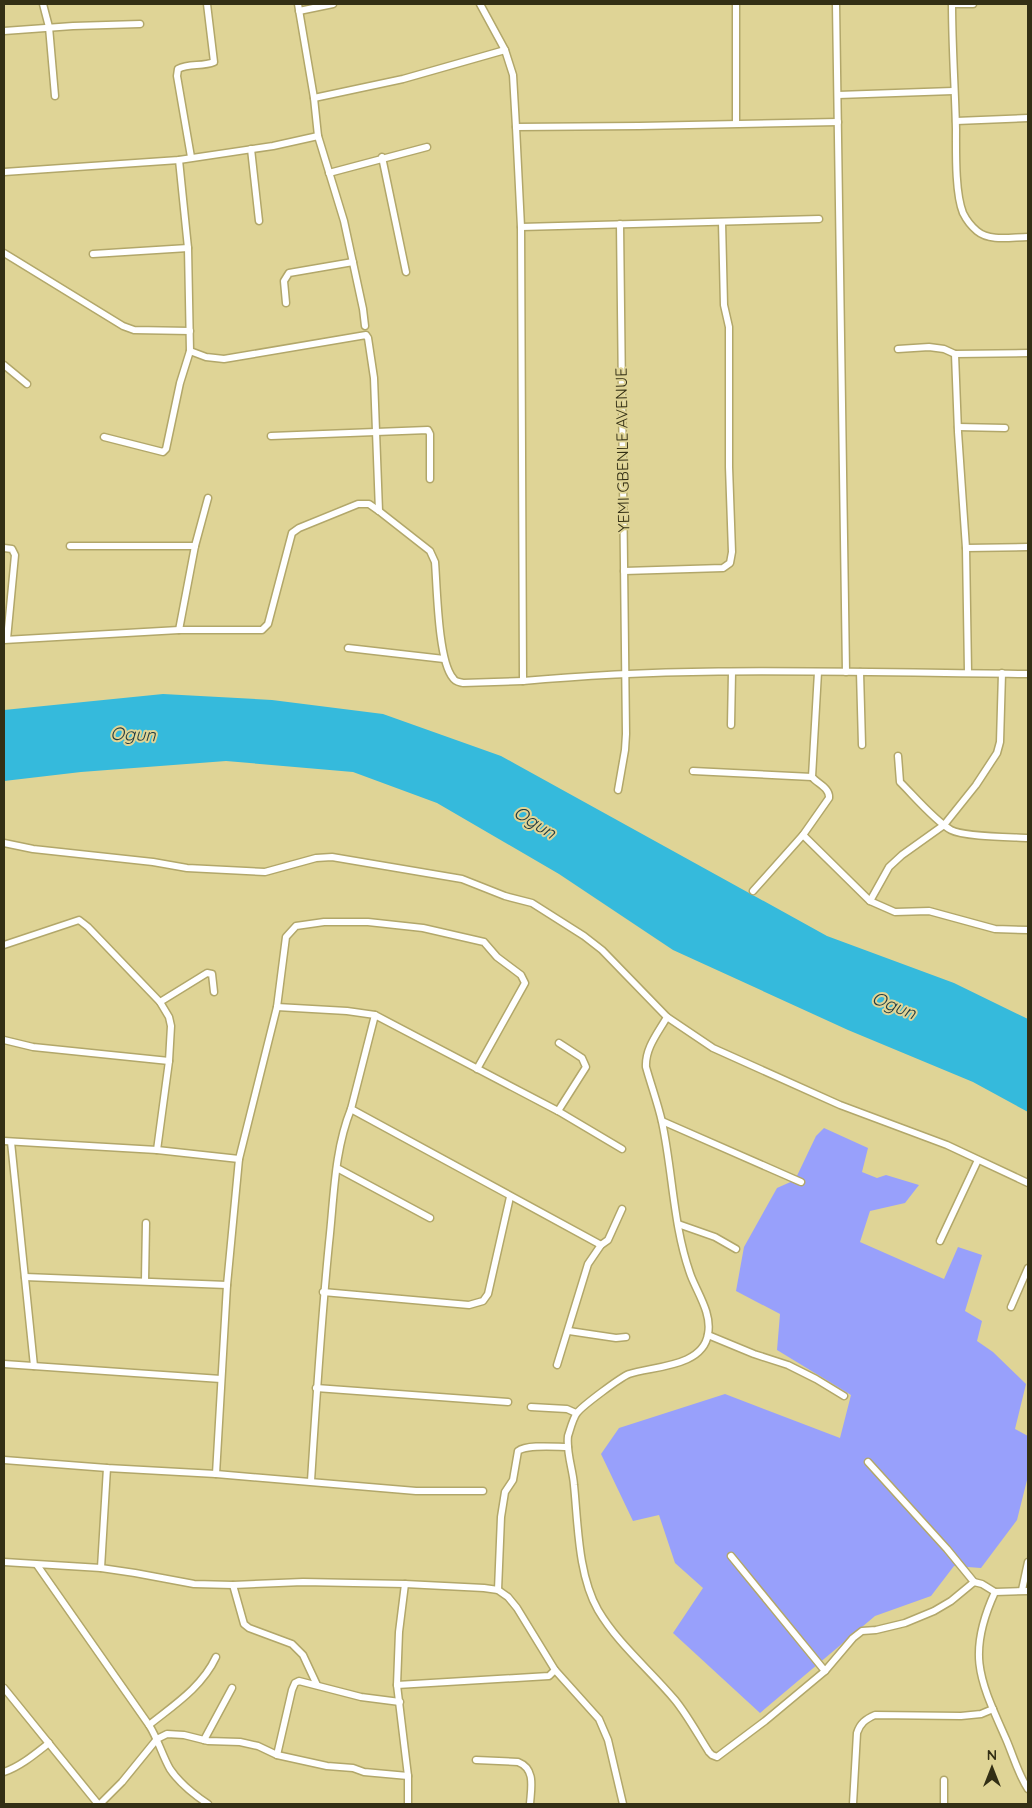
<svg xmlns="http://www.w3.org/2000/svg" width="1032" height="1808" viewBox="0 0 1032 1808" font-family="Quicksand,sans-serif">
	<rect width="100%" height="100%" fill="#dfd496"/>
	<polygon fill="#98a0fb" points="824,1128 868,1148 862,1172 877,1178 886,1175 919,1185 905,1203 870,1211 860,1242 944,1279 958,1247 982,1255 965,1311 982,1321 977,1341 993,1352 1026,1384 1015,1429 1028,1436 1028,1476 1017,1520 981,1568 954,1566 931,1596 875,1616 760,1713 673,1633 703,1588 675,1563 659,1515 633,1521 601,1454 619,1428 725,1394 840,1438 851,1395 777,1350 780,1314 736,1291 744,1247 777,1188 795,1180 816,1136"/>
	<polygon fill="#35badc" points="163,694 272,700 383,714 501,756 827,936 954,983 1028,1019 1028,1112 973,1082 848,1030 673,950 559,874 437,803 353,772 226,761 81,772 4,781 4,710"/>
	<g fill="none" stroke-linecap="round" stroke-linejoin="round">
		<g stroke="#b2a76a" stroke-width="9">
			<g id="minor">
				<polyline points="43,4 49,27 55,96"/>
				<polyline points="298,4 314,98 318,136 344,221 363,309 365,326"/>
				<path d="M480,4l25,46 8,25 3,52 5,100 2,454c168,-16 337,-8 505,-7"/>
				<polyline points="736,4 736,123"/>
				<polyline points="836,4 846,672"/>
				<path d="M952,4c0,42 3,83 4,125 0,23 -1,64 7,84 3,6 8,13 14,18 13,11 35,6 51,6"/>
				<polyline points="952,4 973,4"/>
				<polyline points="299,11 333,4"/>
				<polyline points="4,31 73,26 140,24"/>
				<polyline points="838,95 953,91"/>
				<polyline points="314,98 403,79 505,50"/>
				<polyline points="956,121 1028,118"/>
				<polyline points="516,127 639,126 838,122"/>
				<polyline points="251,149 259,221"/>
				<path d="M191,157l-14,-81 1,-7c11,-6 24,-2 36,-7l-7,-58"/>
				<polyline points="382,157 406,272"/>
				<polyline points="4,172 179,160 273,146 318,136"/>
				<polyline points="329,173 427,147"/>
				<polyline points="521,227 819,219"/>
				<polyline points="4,253 123,326 134,330 190,331"/>
				<polyline points="93,254 188,248"/>
				<polyline points="286,303 284,281 289,273 353,262"/>
				<polyline points="898,349 929,347 944,349 955,354 1028,353"/>
				<polyline points="190,351 206,357 224,359 366,335 368,338 374,378 379,511"/>
				<polyline points="955,354 958,432 966,548 968,672"/>
				<polyline points="4,365 27,384"/>
				<polyline points="958,427 1005,428"/>
				<polyline points="271,436 428,430 430,434 430,479"/>
				<polyline points="104,437 163,452 166,449 180,383 190,351 188,248 179,160"/>
				<polyline points="70,546 195,546"/>
				<polyline points="4,548 12,549 15,555 7,639"/>
				<polyline points="966,548 1028,547"/>
				<polyline points="624,571 723,568 730,563 732,552 729,467 729,327 724,305 722,222"/>
				<polyline points="179,630 195,546 208,498"/>
				<path d="M4,640l175,-10h83l6,-6 24,-91 7,-5 59,-24h11l10,7 51,40 5,11c2,25 3,99 18,116 2,4 6,4 10,5l60,-2"/>
				<polyline points="348,648 444,659"/>
				<polyline points="860,672 862,745"/>
				<polyline points="731,725 732,672"/>
				<path d="M898,756l2,26c14,14 35,39 51,48 13,7 60,7 77,8"/>
				<polyline points="693,771 812,777"/>
				<polyline points="618,790 625,750 626,734 620,224"/>
				<polyline points="803,835 870,901 895,912 929,911 995,929 1028,930"/>
				<polyline points="4,843 33,849 153,862 187,868 265,872 316,858 332,857 462,879 505,896 532,903 584,936 602,950 667,1017 713,1048 840,1105 947,1145 1028,1183"/>
				<path d="M753,891l50,-56 26,-37c1,-10 -11,-14 -17,-21l6,-105"/>
				<polyline points="870,901 889,867 902,855 944,825 976,785 997,753 1000,742 1002,673"/>
				<polyline points="4,945 79,920 88,927 160,1002 169,1017 171,1026 169,1061 157,1150"/>
				<polyline points="160,1002 207,973 212,974 214,992"/>
				<polyline points="277,1007 347,1011 375,1015 558,1111 622,1149"/>
				<path d="M667,1017c-9,16 -22,31 -21,50 5,18 12,37 16,55 11,51 11,105 29,154 7,18 21,38 17,58 -5,33 -54,32 -79,40 -8,3 -47,32 -52,39 -4,5 -7,17 -9,23 -2,16 5,34 6,49 4,39 4,90 24,125 20,34 52,60 77,90 13,16 23,35 34,52l3,3 5,2 48,-36 60,-50 28,-33 9,-7 14,-1 29,-7 29,-12 17,-10 23,-19 8,2 13,8"/>
				<polyline points="4,1040 33,1047 169,1061"/>
				<polyline points="351,1109 601,1245"/>
				<polyline points="558,1111 586,1067 582,1058 559,1043"/>
				<polyline points="662,1121 801,1182"/>
				<polyline points="4,1141 157,1150 239,1159"/>
				<polyline points="11,1142 34,1366"/>
				<polyline points="337,1168 430,1218"/>
				<polyline points="678,1224 715,1237 736,1249"/>
				<polyline points="940,1241 978,1160"/>
				<polyline points="25,1277 227,1285"/>
				<polyline points="145,1281 146,1223"/>
				<polyline points="323,1292 469,1305 483,1301 488,1294 510,1197"/>
				<polyline points="1011,1307 1028,1268"/>
				<polyline points="569,1331 616,1338 626,1337"/>
				<polyline points="708,1335 754,1354 788,1365 816,1379 844,1396"/>
				<polyline points="4,1364 221,1379"/>
				<polyline points="557,1365 588,1264 601,1245 608,1240 622,1209"/>
				<polyline points="316,1388 508,1402"/>
				<polyline points="531,1407 567,1409 576,1413"/>
				<polyline points="4,1460 107,1468 216,1474 416,1491 483,1491"/>
				<polyline points="868,1462 947,1549 974,1582"/>
				<polyline points="216,1474 227,1285 239,1159 277,1007 286,937 296,926 324,922 368,922 423,928 484,942 497,957 521,975 525,983 477,1069"/>
				<path d="M311,1481c5,-79 10,-158 18,-238 5,-44 5,-92 22,-134l24,-94"/>
				<polyline points="731,1556 825,1671"/>
				<polyline points="4,1562 101,1568 135,1573 194,1584 233,1585 303,1582 405,1584 484,1588 498,1590 508,1597 517,1608 555,1670 599,1719 608,1740 623,1804"/>
				<path d="M37,1565l112,160c9,14 13,30 21,44 10,15 23,25 38,35"/>
				<polyline points="101,1568 107,1468"/>
				<polyline points="405,1584 399,1632 397,1685 408,1776 408,1804"/>
				<polyline points="233,1585 244,1624 249,1628 292,1644 303,1655 317,1685"/>
				<path d="M498,1590l3,-73 4,-25 8,-12 5,-29c9,-7 38,-4 50,-4"/>
				<polyline points="1022,1590 1028,1562"/>
				<path d="M1028,1591l-33,1c-29,63 -15,88 11,147 7,16 12,35 22,50"/>
				<polyline points="397,1685 549,1676 555,1670"/>
				<polyline points="4,1688 98,1804"/>
				<path d="M149,1725c25,-20 53,-38 67,-68"/>
				<polyline points="204,1740 232,1688"/>
				<polyline points="277,1755 292,1690 295,1683 299,1681 361,1697 400,1702"/>
				<path d="M476,1760l42,2c18,7 13,26 12,42"/>
				<path d="M4,1772c17,-6 31,-18 45,-29"/>
				<polyline points="944,1780 944,1804"/>
				<polyline points="100,1804 122,1782 157,1739 167,1734 184,1735 208,1741 240,1742 258,1746 277,1755 327,1766 353,1768 364,1772 408,1776"/>
				<path d="M853,1804l4,-71c3,-10 9,-14 18,-18l86,1 20,-2 12,-5"/>
			</g>
		</g>
		<use href="#minor" stroke="#fff" stroke-width="6"/>
	</g>
	<g text-anchor="middle" dominant-baseline="central" stroke-width="4" stroke-linejoin="round" paint-order="stroke">
		<g font-size="16" fill="#332f15" stroke="#dfd496">
			<text transform="translate(622 450) rotate(-91)">YEMI GBENLE AVENUE</text>
		</g>
		<g font-size="18" font-style="italic" fill="#1f3a42" stroke="#dfd496">
			<text transform="translate(133 734) rotate(2)">Ogun</text>
			<text transform="translate(535 822) rotate(32)">Ogun</text>
			<text transform="translate(894 1005) rotate(22)">Ogun</text>
		</g>
	</g>
	<rect width="1032" height="1808" fill="none" stroke="#332f15" stroke-width="10"/>
	<g transform="translate(992 1768)" stroke="#dfd496" stroke-width="4" paint-order="stroke">
	<path d="M0-4L9 19L0 12L-9 19Z" fill="#332f15"/>
	<text y="-8" font-size="14" font-weight="bold" text-anchor="middle" fill="#332f15">N</text>
	</g>
</svg>
